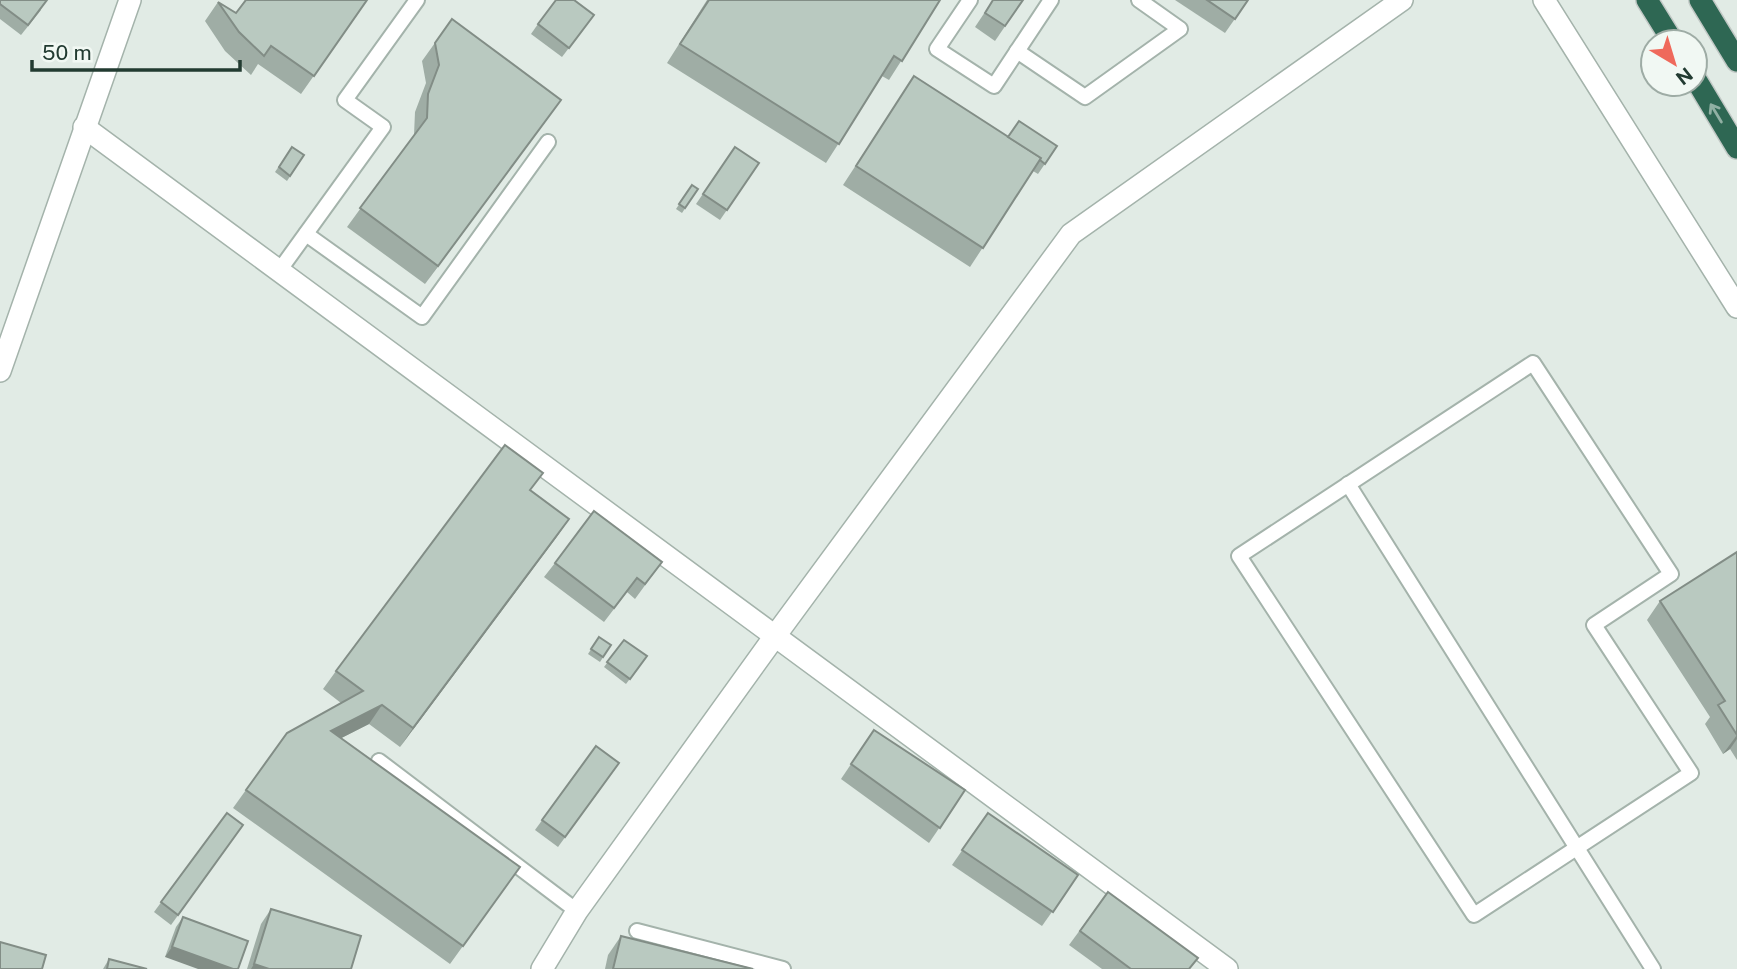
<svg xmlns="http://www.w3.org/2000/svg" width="1737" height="969" viewBox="0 0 1737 969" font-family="'Public Sans',sans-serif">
	<rect width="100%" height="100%" fill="#e1ebe5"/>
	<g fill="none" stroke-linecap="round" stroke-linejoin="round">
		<g stroke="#a4b3ab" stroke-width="18">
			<g id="lane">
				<polyline points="970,0 937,49 994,86 1051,0"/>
				<polyline points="1017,51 1085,97 1180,29 1139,0"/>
				<polyline points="306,234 422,317 548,142"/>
				<polyline points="279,271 383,127 345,100 417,0"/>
				<polygon points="1533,363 1671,574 1594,625 1691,773 1474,915 1239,556"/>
				<polyline points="1348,484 1653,969"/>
				<polyline points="379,761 577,911"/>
				<polyline points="637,931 783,969"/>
			</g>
		</g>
		<g stroke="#a4b3ab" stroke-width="24">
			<g id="street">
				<polyline points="1544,0 1737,307"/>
				<polyline points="84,127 1227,969"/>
				<polyline points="0,371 130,0"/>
				<polyline points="542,969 577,911 775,636 1071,234 1402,0"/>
			</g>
		</g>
		<g stroke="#c1c8c5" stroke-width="24">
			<g id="highway">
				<polyline points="1647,0 1673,42"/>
				<polyline points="1700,0 1737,61"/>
				<polyline points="1695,78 1737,148"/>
			</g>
		</g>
		<use href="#lane" stroke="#fff" stroke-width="14"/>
		<use href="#street" stroke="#fff" stroke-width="21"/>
		<use href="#highway" stroke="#2e6753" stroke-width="21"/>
	</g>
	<g fill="#9fada5">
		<polygon points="0,0 41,10 21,35 0,19"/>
		<polygon points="245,0 367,0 301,94 258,64 251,75 225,51 205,21 218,2 236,13"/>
		<polygon points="707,0 940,0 889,80 882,76 826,163 667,63"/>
		<polygon points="993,0 1023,0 995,41 975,27"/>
		<polygon points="1175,0 1248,0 1225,33"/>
		<polygon points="594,15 562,57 531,34 538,24"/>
		<polygon points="452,19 561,100 425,284 347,227 414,135 415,112 426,83 422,61"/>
		<polygon points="914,76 1008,137 1057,146 1038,174 1033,171 970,267 843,185"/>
		<polygon points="292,147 304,155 287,181 275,172"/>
		<polygon points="735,147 759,163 720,220 696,204"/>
		<polygon points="692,185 698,189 682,213 676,209"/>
		<polygon points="543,473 530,490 569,519 400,747 369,724 341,738 520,867 450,964 233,808 287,733 341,703 323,689 336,671"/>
		<polygon points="1737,552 1737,760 1730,749 1723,754 1705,724 1710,717 1647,620 1660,601"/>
		<polygon points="662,562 635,599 627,592 604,622 544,577 555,563"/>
		<polygon points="599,637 611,645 600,662 588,654"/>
		<polygon points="624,640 647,656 626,684 604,667"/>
		<polygon points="874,730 965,790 929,843 841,779"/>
		<polygon points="596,746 619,763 558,847 535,830"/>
		<polygon points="227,813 243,825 171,925 154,912"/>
		<polygon points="988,813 1078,875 1042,926 952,865"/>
		<polygon points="1108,892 1190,969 1102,969 1069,945"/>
		<polygon points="271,909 351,969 247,969 261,924"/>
		<polygon points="183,917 248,941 165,957 176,927"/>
		<polygon points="621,936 753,969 605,969 608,955"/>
		<polygon points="109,959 147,969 103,969"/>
	</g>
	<g fill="#828d86">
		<polygon points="561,100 548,118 425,284 438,266"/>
		<polygon points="569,519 556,538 400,747 413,728"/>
		<polygon points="382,705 369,724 318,750 331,731"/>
		<polygon points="1737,735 1737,739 1730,749 1723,754"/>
		<polygon points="172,947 233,969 198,969 165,957"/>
		<polygon points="254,964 269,969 251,969"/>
	</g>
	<g fill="#b9c9c0" stroke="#828d86" stroke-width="2">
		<polygon points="0,0 47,0 28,25 0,4"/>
		<polygon points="246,0 367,0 314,76 271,46 264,56 239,32 218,2 236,13"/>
		<polygon points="556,0 574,0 594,15 569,48 538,24"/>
		<polygon points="709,0 940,0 902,61 894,56 839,144 680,44"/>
		<polygon points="993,0 1023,0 1005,26 985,13"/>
		<polygon points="1207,0 1248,0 1235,19"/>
		<polygon points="452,19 561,100 438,266 360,208 427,118 428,94 439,65 435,43"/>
		<polygon points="914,76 1041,158 983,248 856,166"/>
		<polygon points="1019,121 1057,146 1045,164 1040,160 1041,158 1008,137"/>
		<polygon points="292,147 304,155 290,176 279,167"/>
		<polygon points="735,147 759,163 727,210 703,194"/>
		<polygon points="692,185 698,189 685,208 679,204"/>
		<polygon points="505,445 543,473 530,490 569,519 413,728 382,705 331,731 520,867 463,946 246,790 287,733 363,691 336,671"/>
		<polygon points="594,511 662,562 645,584 637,578 614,608 555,563"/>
		<polygon points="1737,552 1737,735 1718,705 1725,701 1660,601"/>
		<polygon points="599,637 611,645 603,657 591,649"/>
		<polygon points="624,640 647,656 630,679 607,662"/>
		<polygon points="874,730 965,790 940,828 851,764"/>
		<polygon points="596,746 619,763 565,837 542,820"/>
		<polygon points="227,813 243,825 178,915 161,902"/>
		<polygon points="988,813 1078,875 1053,912 962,850"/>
		<polygon points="1108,892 1198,958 1189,969 1131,969 1080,931"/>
		<polygon points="271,909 361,936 351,969 269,969 254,964"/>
		<polygon points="183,917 248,941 238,969 233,969 172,947"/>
		<polygon points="621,936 753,969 613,969"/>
		<polygon points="0,942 46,955 42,969 0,969"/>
		<polygon points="109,959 147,969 107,969"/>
	</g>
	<defs><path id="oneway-shaft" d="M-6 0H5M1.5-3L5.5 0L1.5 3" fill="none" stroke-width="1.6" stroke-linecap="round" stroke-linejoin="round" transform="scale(1.75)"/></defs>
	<use stroke="#90b0a3" href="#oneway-shaft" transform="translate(1716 113) rotate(-121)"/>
	<g transform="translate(1674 63) rotate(142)"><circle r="33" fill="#f1f8f3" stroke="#9eaca5" stroke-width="2"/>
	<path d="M0-5L12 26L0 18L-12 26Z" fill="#ef695b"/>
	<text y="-10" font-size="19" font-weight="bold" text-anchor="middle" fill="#223b31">N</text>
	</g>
	<path d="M32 60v10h208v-10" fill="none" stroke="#223b31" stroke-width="3.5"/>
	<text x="42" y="60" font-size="21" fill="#223b31" stroke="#f1f8f3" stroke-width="5" paint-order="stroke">50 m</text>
</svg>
